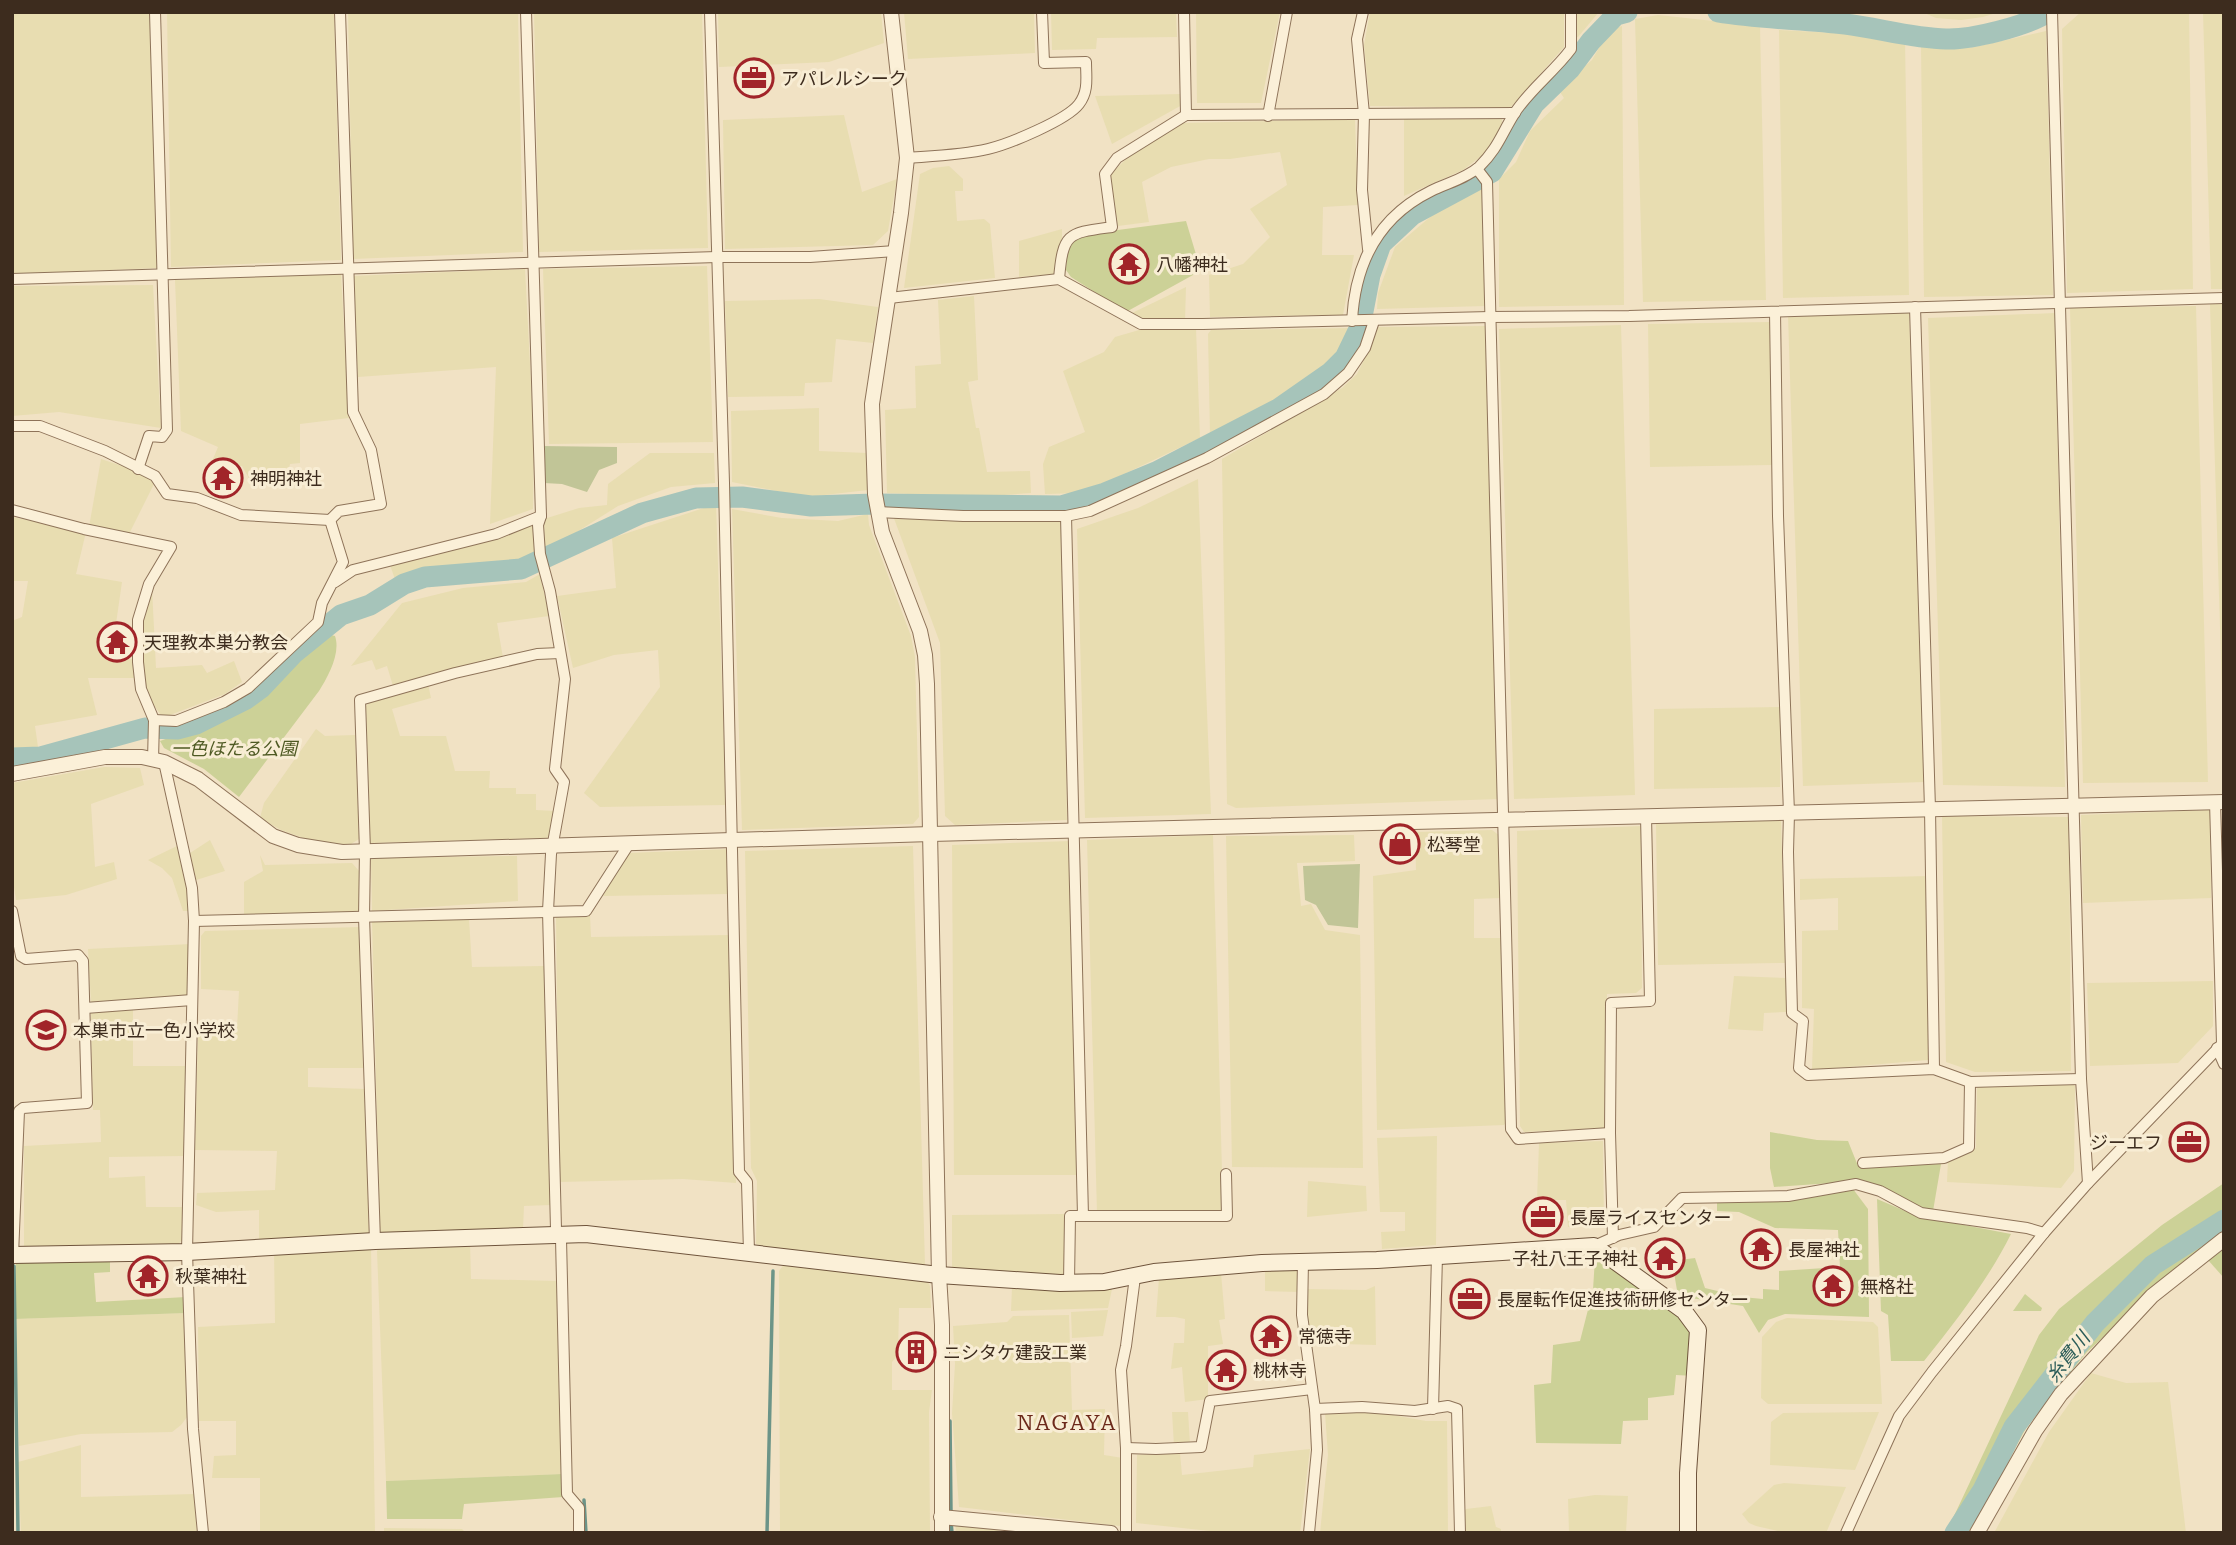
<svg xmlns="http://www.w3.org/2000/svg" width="2236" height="1545" viewBox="0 0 2236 1545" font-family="'Roboto Serif','Noto Sans JP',serif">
	<rect width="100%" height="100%" fill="#f1e2c4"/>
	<g fill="#e8ddb1">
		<polygon points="12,12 150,12 157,268 12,274"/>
		<polygon points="167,12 334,12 341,260 171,267"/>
		<polygon points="348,12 518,12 523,252 353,259"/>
		<polygon points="534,12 702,12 708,248 539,252"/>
		<polygon points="718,12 881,12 884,43 829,62 719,67"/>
		<polygon points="904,12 1034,12 1035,53 908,59"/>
		<polygon points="1051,12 1176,12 1177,37 1097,38 1096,49 1052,50"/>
		<polygon points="1196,12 1280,12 1261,103 1197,103"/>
		<polygon points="1370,12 1564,12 1564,47 1510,108 1370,106 1364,45"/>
		<polygon points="1574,12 1599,12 1578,37 1575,38"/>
		<polygon points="1922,12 1999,12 1983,17 1961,20 1936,18"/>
		<polygon points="2081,12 2189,12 2193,289 2067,293 2062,29"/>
		<polygon points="2203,12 2224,12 2224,289 2211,289"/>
		<polygon points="1658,15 1760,26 1766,300 1643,302 1635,19"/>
		<polygon points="1622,26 1624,305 1499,307 1499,179 1516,162 1530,131 1564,98 1558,89 1592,60 1609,30"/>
		<polygon points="1779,30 1872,35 1905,40 1909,295 1783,298"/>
		<polygon points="2046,31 2053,295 1924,297 1921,45 1970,48"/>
		<polygon points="1181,94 1182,105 1112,144 1095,96"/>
		<polygon points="844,115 862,192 897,179 888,231 873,245 725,249 723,120"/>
		<polygon points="1502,117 1502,125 1484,154 1463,170 1404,196 1404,119"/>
		<polygon points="1355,119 1358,205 1323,207 1322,255 1354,255 1343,315 1210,317 1209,275 1243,264 1270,237 1250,209 1287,185 1280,152 1230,159 1209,159 1171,167 1142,182 1149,222 1118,226 1110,176 1114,171 1128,157 1183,123"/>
		<polygon points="949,166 963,179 963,191 955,191 957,221 984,219 990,224 995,278 904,288 920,174 933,168"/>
		<polygon points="1483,185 1486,306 1377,309 1378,293 1395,247 1436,212"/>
		<polygon points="1062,229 1062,239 1057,255 1057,269 1053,274 1019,277 1019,241"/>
		<polygon points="707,266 713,442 549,444 543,269"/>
		<polygon points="525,269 534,441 533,509 490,524 496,367 358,377 352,276"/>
		<polygon points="341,274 349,418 300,424 300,463 290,464 286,479 250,480 242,466 210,466 218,447 181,431 175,280"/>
		<polygon points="153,285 161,428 59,412 12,416 12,286"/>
		<polygon points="1186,287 1185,321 1141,321 1132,313"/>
		<polygon points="974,296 978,380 968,382 976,428 979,428 987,472 1030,471 1031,493 976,497 887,493 885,410 916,408 915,366 941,364 938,300"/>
		<polygon points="819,299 878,307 873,343 836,339 832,382 805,383 804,396 728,397 725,301"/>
		<polygon points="2224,303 2224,757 2210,304"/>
		<polygon points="2196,306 2208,782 2083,783 2070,308"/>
		<polygon points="1909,311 1924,782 1803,786 1788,315"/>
		<polygon points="2055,313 2065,787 1943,785 1928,318"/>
		<polygon points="1770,322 1772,465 1650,467 1648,324"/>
		<polygon points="1621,325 1635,795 1514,799 1499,329"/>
		<polygon points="1487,326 1499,799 1236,808 1227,804 1222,459 1342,388 1357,374 1371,346 1377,327"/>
		<polygon points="1146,328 1196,328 1200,438 1084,493 1045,494 1043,464 1049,447 1085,432 1063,371 1104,352 1115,337"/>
		<polygon points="1353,328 1342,353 1321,373 1268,408 1210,434 1208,334 1211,330"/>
		<polygon points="819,408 819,451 867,453 868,490 807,497 732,482 731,411"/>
		<polygon points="650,453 714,453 715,483 671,487 618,506 545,552 544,519 579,508 607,505 608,484"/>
		<polygon points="101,459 150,475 154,484 129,534 89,527"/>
		<polygon points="1198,479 1211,814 1085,818 1077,529 1138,508"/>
		<polygon points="716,504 726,805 600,807 584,793 660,687 658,650 614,655 573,668 557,596 616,588 612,538"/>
		<polygon points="732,509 782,518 838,521 868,514 869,525 911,636 915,657 919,817 913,824 742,830"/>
		<polygon points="892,513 1062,520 1067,820 955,825 945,816 940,643"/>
		<polygon points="12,517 86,532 76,574 122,582 111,658 134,659 134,678 88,678 97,715 35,726 39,754 12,754 12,621 22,617 28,581 12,581"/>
		<polygon points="535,525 535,558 493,567 434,570 413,574 396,582 390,565"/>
		<polygon points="540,574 549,616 497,623 503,658 393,686 387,666 376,670 372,660 351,666 402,603 463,588 526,582"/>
		<polygon points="152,588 156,668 202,665 207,673 234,661 242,682 225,694 170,715 161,715 146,695 142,666 143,620"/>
		<polygon points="428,684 431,698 392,709 400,736 446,736 455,771 490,771 489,788 516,788 516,794 536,794 536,810 555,811 552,834 547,838 370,843 366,706 370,702"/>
		<polygon points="1780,707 1780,787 1654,789 1654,709"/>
		<polygon points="316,729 325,736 355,735 359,839 351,844 332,844 306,839 281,830 260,818 264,803"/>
		<polygon points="104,767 140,768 144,785 91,804 95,867 114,862 117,879 66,895 16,900 12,874 12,783"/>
		<polygon points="2210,810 2211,898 2083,903 2081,815"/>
		<polygon points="1942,816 2069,817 2071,1071 1975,1072 1946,1062"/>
		<polygon points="1781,819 1785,963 1658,965 1656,824"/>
		<polygon points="1641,826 1642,988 1636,993 1607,994 1604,1128 1524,1132 1520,1126 1517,831"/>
		<polygon points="1492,830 1500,836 1501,898 1474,899 1474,938 1502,938 1506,1122 1504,1125 1377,1130 1373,876 1416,870 1415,832"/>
		<polygon points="1213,835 1223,1209 1221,1213 1097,1213 1087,840"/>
		<polygon points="1354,835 1355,861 1297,863 1301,906 1311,904 1325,930 1360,935 1363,1168 1232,1167 1226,836"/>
		<polygon points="210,840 225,871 193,881 187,855"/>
		<polygon points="1071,841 1079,1175 954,1175 952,845"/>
		<polygon points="177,846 190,892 190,908 188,911 183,911 172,878 162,868 148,860"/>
		<polygon points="913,846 925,1265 770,1249 756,1244 757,1181 751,1168 745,851"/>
		<polygon points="730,849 728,894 603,896 628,853"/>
		<polygon points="260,855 265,865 352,863 360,872 362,911 358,914 244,917 244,882 263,871"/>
		<polygon points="517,856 518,901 372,911 371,858"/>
		<polygon points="1929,876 1928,1060 1812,1070 1814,1009 1802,1008 1802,931 1838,930 1838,898 1800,900 1800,879"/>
		<polygon points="590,915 591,937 730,935 736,1183 683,1179 559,1182 556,917"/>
		<polygon points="469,919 472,967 545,966 551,1205 524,1206 523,1230 380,1236 372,921"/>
		<polygon points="361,927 363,1068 308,1068 308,1087 365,1089 369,1235 259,1244 259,1210 216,1212 196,1205 197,1193 275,1190 277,1151 195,1150 198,1034 237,1028 239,991 201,989 201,936 205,931"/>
		<polygon points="191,944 190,994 184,1000 91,1003 88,949"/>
		<polygon points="1734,976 1787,978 1786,1012 1764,1013 1763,1031 1728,1029"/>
		<polygon points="2213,981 2213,1026 2178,1063 2090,1066 2087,983"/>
		<polygon points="133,1010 133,1066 187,1066 184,1156 109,1157 109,1178 145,1176 146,1207 184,1207 182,1240 176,1247 24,1249 24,1146 101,1142 100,1110 93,1110 91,1013"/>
		<polygon points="2072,1083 2075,1086 2074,1171 2061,1188 1947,1182 1948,1159 1976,1148 1977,1086"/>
		<polygon points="1437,1136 1436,1245 1382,1249 1381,1232 1405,1231 1405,1212 1380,1212 1377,1138"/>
		<polygon points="1603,1141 1604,1225 1568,1227 1566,1200 1537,1200 1539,1143"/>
		<polygon points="1308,1181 1366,1186 1367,1211 1307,1217"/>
		<polygon points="1065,1214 1065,1273 1058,1278 952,1269 952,1215"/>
		<polygon points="470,1242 471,1279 558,1281 562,1474 386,1481 377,1251 381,1245"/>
		<polygon points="371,1245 375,1533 260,1533 260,1478 212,1478 214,1456 236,1455 236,1421 199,1421 198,1327 275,1323 274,1248"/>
		<polygon points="786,1262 927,1280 930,1286 931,1308 899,1308 898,1355 892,1362 892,1390 932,1390 929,1412 930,1533 780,1533 779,1271"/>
		<polygon points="1299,1265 1299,1292 1265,1291 1265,1271"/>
		<polygon points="1221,1273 1225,1319 1219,1320 1223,1344 1208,1346 1208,1399 1185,1402 1182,1367 1171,1369 1174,1343 1184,1343 1185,1319 1175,1317 1156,1317 1159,1278"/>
		<polygon points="1375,1286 1376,1345 1309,1343 1305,1289 1366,1290"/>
		<polygon points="1012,1287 1055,1289 1112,1289 1108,1308 1011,1311"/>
		<polygon points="1108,1310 1103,1336 1072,1338 1071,1312"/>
		<polygon points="187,1313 187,1417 181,1425 172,1432 81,1434 19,1446 16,1319"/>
		<polygon points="1069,1315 1072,1410 1105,1409 1104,1455 1123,1458 1123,1519 1120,1526 959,1507 952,1413 955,1364 953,1326 1007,1322 1013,1316"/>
		<polygon points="1787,1318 1873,1322 1878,1327 1882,1404 1768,1404 1761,1398 1762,1337 1776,1322"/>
		<polygon points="2091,1373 2126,1383 2168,1382 2186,1533 1994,1533 2049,1432"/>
		<polygon points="1370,1411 1426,1421 1447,1421 1448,1533 1320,1533 1328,1455 1325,1413"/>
		<polygon points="1172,1412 1188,1412 1190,1444 1174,1446"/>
		<polygon points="1879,1412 1855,1470 1770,1465 1771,1422 1783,1413"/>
		<polygon points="81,1445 81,1497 194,1494 197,1533 21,1533 18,1462"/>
		<polygon points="1310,1449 1300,1533 1228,1533 1136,1523 1137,1455 1180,1453 1182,1475 1253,1467 1254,1455"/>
		<polygon points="1784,1483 1846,1487 1826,1533 1787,1533 1756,1526 1749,1523 1742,1514 1774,1485"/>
		<polygon points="1595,1495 1628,1496 1626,1533 1569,1533 1568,1499"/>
		<polygon points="1491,1506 1496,1527 1501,1529 1501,1533 1462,1533 1462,1514 1466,1509"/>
		<polygon points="955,1523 999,1527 998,1533 956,1533"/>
		<polygon points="384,1528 462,1529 466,1533 384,1533"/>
	</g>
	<g fill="#ccd197">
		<path d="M1186,221l12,40 -5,14 -67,37 -55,-35 -5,-7c1,-16 1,-25 14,-35z"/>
		<path d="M327,634l8,2c6,17 -7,41 -16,55l-80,106 -35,-28 -40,-21 -4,-7 37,-13 59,-31 46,-48z"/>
		<polygon points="1770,1132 1817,1140 1848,1141 1858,1166 1941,1164 1933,1211 1920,1209 1861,1181 1774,1187 1770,1168"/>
		<polygon points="2224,1183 2224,1234 2147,1297 2087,1352 2030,1421 1968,1533 1946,1533 2039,1335 2059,1309 2162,1225"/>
		<polygon points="1853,1189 1868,1209 1869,1317 1785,1314 1768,1320 1759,1333 1743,1306 1678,1296 1672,1261 1695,1258 1705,1288 1742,1297 1763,1299 1763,1289 1779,1290 1779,1271 1840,1267 1838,1230 1775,1228 1739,1212 1717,1211 1717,1202 1798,1200"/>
		<path d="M1877,1199l40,17 94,18c-23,46 -55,87 -87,127h-33l-3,-46 -7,-4z"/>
		<polygon points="2224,1249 2224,1278 2208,1260"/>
		<polygon points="1595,1258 1620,1269 1663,1299 1693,1333 1694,1376 1676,1375 1674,1395 1648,1398 1648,1420 1623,1421 1621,1444 1536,1443 1534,1385 1551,1383 1553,1345 1580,1341 1593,1290"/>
		<polygon points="16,1261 110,1261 110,1272 94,1273 96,1302 186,1297 187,1313 15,1319"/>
		<polygon points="2025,1294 2042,1308 2041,1311 2013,1311"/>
		<polygon points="562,1474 563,1497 464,1504 462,1519 387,1519 386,1481"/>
	</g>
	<g fill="#c1c597">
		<polygon points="542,446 617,447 617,463 599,470 587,492 562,484 544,483"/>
		<polygon points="1360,864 1358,928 1328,925 1316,905 1305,900 1303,866"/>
	</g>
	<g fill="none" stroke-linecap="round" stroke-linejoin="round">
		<g stroke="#6c9488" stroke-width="3.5">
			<polyline points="14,1266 18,1533"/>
			<polyline points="950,1421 951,1513"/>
			<polyline points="584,1500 586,1533"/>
			<polyline points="951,1521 952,1533"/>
			<polyline points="767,1533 773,1271"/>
		</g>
		<g stroke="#a6c4ba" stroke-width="21">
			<path d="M1718,12c42,7 85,7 127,12 33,4 67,14 101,15 25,1 81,-13 102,-27"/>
			<polyline points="12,758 40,757 145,728 177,729 196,724 246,699 261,688 294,653 341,615 370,605 404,584 425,577 521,569 642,513 696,498 742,497 811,506 875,504 1061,506 1105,493 1156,472 1278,409 1331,372 1345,358 1360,327 1370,275 1381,244 1412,215 1492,172 1534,104 1570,69 1591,41 1616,15 1627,12"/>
			<polyline points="1955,1533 1983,1490 2014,1427 2095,1323 2153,1265 2224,1220"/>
		</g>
		<g stroke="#8e7359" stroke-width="12">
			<g id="minor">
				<polyline points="526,12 541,516 538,525 540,554 550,591 565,679 555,769 564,782 551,854 548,911 556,1229 561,1239 567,1494 579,1508 579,1533"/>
				<polyline points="710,12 724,483 739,1172 747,1182 749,1252"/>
				<polyline points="1184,12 1186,115"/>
				<polyline points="1363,12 1357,39 1364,114 1362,190 1368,249"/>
				<polyline points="2052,12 2081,1079 2088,1183"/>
				<polyline points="1268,116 1287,12"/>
				<path d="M907,158c27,-2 55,-3 81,-9 21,-5 79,-29 91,-45 10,-13 7,-27 7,-42l-42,1 -2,-51"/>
				<polyline points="1477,169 1487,182 1511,1129 1518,1139 1610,1133"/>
				<polyline points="12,279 717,257 810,257 895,251"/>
				<path d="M1059,279c4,-47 9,-46 53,-52l-7,-53 12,-16 69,-43 329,-2"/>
				<polyline points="889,298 1059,279 1141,324 1203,324 1490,317 1629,316 2224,298"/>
				<polyline points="1915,307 1930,809 1934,1069"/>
				<polyline points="1775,312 1778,516 1789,813 1788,852 1792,1013 1803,1021 1799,1068 1808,1075 1934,1069 1970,1082 2081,1079"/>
				<path d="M1352,321c3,-57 26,-104 79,-130 16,-8 34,-12 48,-24 19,-19 22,-32 35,-53 15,-24 40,-42 57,-65v-37"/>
				<polyline points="12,426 40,426 105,451 155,476 167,494 197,498 241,515 330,520 339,511 381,504 371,450 353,412 340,12"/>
				<polyline points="138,469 149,436 162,437 167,430 155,12"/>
				<polyline points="12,510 84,529 171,547 149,584 138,620 138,662 141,689 154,720 153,760"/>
				<polyline points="877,512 963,516 1066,516 1090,511 1207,458 1324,394 1348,373 1365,348 1374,321"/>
				<polyline points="1066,516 1083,1216"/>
				<polyline points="335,582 353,570 496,534 541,516"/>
				<polyline points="154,720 176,721 224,702 248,688 318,622 322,603 343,562 330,520"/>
				<polyline points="164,762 192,888 194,921 187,1252 193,1429 203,1533"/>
				<polyline points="2215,802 2222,1043"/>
				<polyline points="12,911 21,956 26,959 78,955 83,961 87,1103 23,1108 19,1111 13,1255"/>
				<polyline points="194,921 586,911 629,844"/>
				<polyline points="85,1008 192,1000"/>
				<polyline points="2217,1048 2224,1064"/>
				<polyline points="1863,1163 1944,1158 1969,1147 1970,1082"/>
				<polyline points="1613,1238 1610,1133 1611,1003 1650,1001 1646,816"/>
				<polyline points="375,1241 364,917 365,851 360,700 455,673 537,654 560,653"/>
				<polyline points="1594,1246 1619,1235 1654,1227 1682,1198 1788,1196 1856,1184 1880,1191 1921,1213 2027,1228 2044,1233"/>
				<polyline points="1303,1261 1302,1315 1315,1409 1317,1450 1309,1533"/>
				<polyline points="1069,1283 1070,1216 1227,1216 1226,1174"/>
				<polyline points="1315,1409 1362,1407 1415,1411 1448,1406 1457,1409 1460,1533"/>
				<polyline points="1433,1409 1437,1256"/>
				<polyline points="1126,1448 1156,1449 1201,1447 1210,1401 1312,1389"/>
				<polyline points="1126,1533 1126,1448 1121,1370 1126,1346 1135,1277"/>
				<polyline points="1846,1533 1899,1416 1932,1372 2044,1233 2088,1183 2224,1042"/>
			</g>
		</g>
		<g stroke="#8e7359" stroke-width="16">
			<g id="tertiary">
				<polyline points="891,12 907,158 901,213 872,404 875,494 882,532 920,631 925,655 927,684 939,1275 942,1325 942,1533"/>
				<polyline points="12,774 105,757 142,757 164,762 198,779 273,836 298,845 342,852 931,834 2224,802"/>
				<polyline points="941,1517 1111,1533"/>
				<polyline points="1977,1533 2035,1431 2061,1394 2152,1296 2224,1239"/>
			</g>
		</g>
		<g stroke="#6f543c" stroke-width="18">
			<polyline id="secondary" points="12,1255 187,1252 375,1241 586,1234 939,1275 1060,1283 1104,1282 1154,1272 1262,1263 1377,1260 1594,1246 1684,1311 1698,1330 1688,1473 1688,1533"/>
		</g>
		<use href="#minor" stroke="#fbf0d8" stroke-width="10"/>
		<use href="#tertiary" stroke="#fbf0d8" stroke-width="14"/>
		<use href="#secondary" stroke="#fbf0d8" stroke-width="16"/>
	</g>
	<defs>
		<g id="office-ring" transform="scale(2.0125)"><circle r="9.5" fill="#f8edd4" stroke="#a12429" stroke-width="1.5"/><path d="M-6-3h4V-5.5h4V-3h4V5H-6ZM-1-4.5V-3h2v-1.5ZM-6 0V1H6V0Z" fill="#a12429"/></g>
		<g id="temple-ring" transform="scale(2.0125)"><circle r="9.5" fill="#f8edd4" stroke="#a12429" stroke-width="1.5"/><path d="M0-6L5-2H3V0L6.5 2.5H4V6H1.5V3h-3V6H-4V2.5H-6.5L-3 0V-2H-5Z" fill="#a12429"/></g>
		<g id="shop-ring" transform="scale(2.0125)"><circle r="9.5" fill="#f8edd4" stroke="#a12429" stroke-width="1.5"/><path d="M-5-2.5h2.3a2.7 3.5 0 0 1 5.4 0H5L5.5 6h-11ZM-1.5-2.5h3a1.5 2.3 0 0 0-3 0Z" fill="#a12429"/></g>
		<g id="school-ring" transform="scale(2.0125)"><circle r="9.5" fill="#f8edd4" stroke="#a12429" stroke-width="1.5"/><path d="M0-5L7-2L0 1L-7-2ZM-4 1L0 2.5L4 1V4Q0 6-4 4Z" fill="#a12429"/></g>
		<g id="building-ring" transform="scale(2.0125)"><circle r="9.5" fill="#f8edd4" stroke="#a12429" stroke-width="1.5"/><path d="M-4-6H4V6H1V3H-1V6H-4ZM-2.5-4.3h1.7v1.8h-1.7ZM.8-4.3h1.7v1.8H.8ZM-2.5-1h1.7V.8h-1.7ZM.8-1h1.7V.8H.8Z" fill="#a12429"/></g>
	</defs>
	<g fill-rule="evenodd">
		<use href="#office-ring" x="754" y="78"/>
		<use href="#temple-ring" x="1129" y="264"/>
		<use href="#temple-ring" x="223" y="478"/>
		<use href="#temple-ring" x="117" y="642"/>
		<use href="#shop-ring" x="1400" y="844"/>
		<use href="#school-ring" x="46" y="1030"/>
		<use href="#office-ring" x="2189" y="1142"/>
		<use href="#office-ring" x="1543" y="1217"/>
		<use href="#temple-ring" x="1761" y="1249"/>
		<use href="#temple-ring" x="1665" y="1258"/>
		<use href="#temple-ring" x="148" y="1276"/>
		<use href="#temple-ring" x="1833" y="1286"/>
		<use href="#office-ring" x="1470" y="1299"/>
		<use href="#temple-ring" x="1271" y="1336"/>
		<use href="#building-ring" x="916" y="1352"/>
		<use href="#temple-ring" x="1226" y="1370"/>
	</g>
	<g text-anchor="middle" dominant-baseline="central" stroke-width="6" stroke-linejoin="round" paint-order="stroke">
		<g font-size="18" fill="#3d2c1e" stroke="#f8edd4" text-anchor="start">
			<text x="781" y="78">アパレルシーク</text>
			<text x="1156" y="264">八幡神社</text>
			<text x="250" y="478">神明神社</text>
			<text x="144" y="642">天理教本巣分教会</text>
			<text x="1427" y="844">松琴堂</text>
			<text x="73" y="1030">本巣市立一色小学校</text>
			<text x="2162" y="1142" text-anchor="end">ジーエフ</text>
			<text x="1570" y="1217">長屋ライスセンター</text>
			<text x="1788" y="1249">長屋神社</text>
			<text x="1638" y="1258" text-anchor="end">子社八王子神社</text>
			<text x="175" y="1276">秋葉神社</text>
			<text x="1860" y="1286">無格社</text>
			<text x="1497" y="1299">長屋転作促進技術研修センター</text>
			<text x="1298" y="1336">常徳寺</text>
			<text x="943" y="1352">ニシタケ建設工業</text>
			<text x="1253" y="1370">桃林寺</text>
		</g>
		<g font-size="18" font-style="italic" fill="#4e5a23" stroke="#f8edd4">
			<text x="234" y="748">一色ほたる公園</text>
		</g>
		<g font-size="19" font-style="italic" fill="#2c5d59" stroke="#f8edd4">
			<text transform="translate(2068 1357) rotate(-52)">糸貫川</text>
		</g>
		<g font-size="21" letter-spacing="2" fill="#6c291a" stroke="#f8edd4">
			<text x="1067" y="1423">NAGAYA</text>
		</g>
	</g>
	<rect width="2236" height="1545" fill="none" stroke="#3d2c1e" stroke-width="28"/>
</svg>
